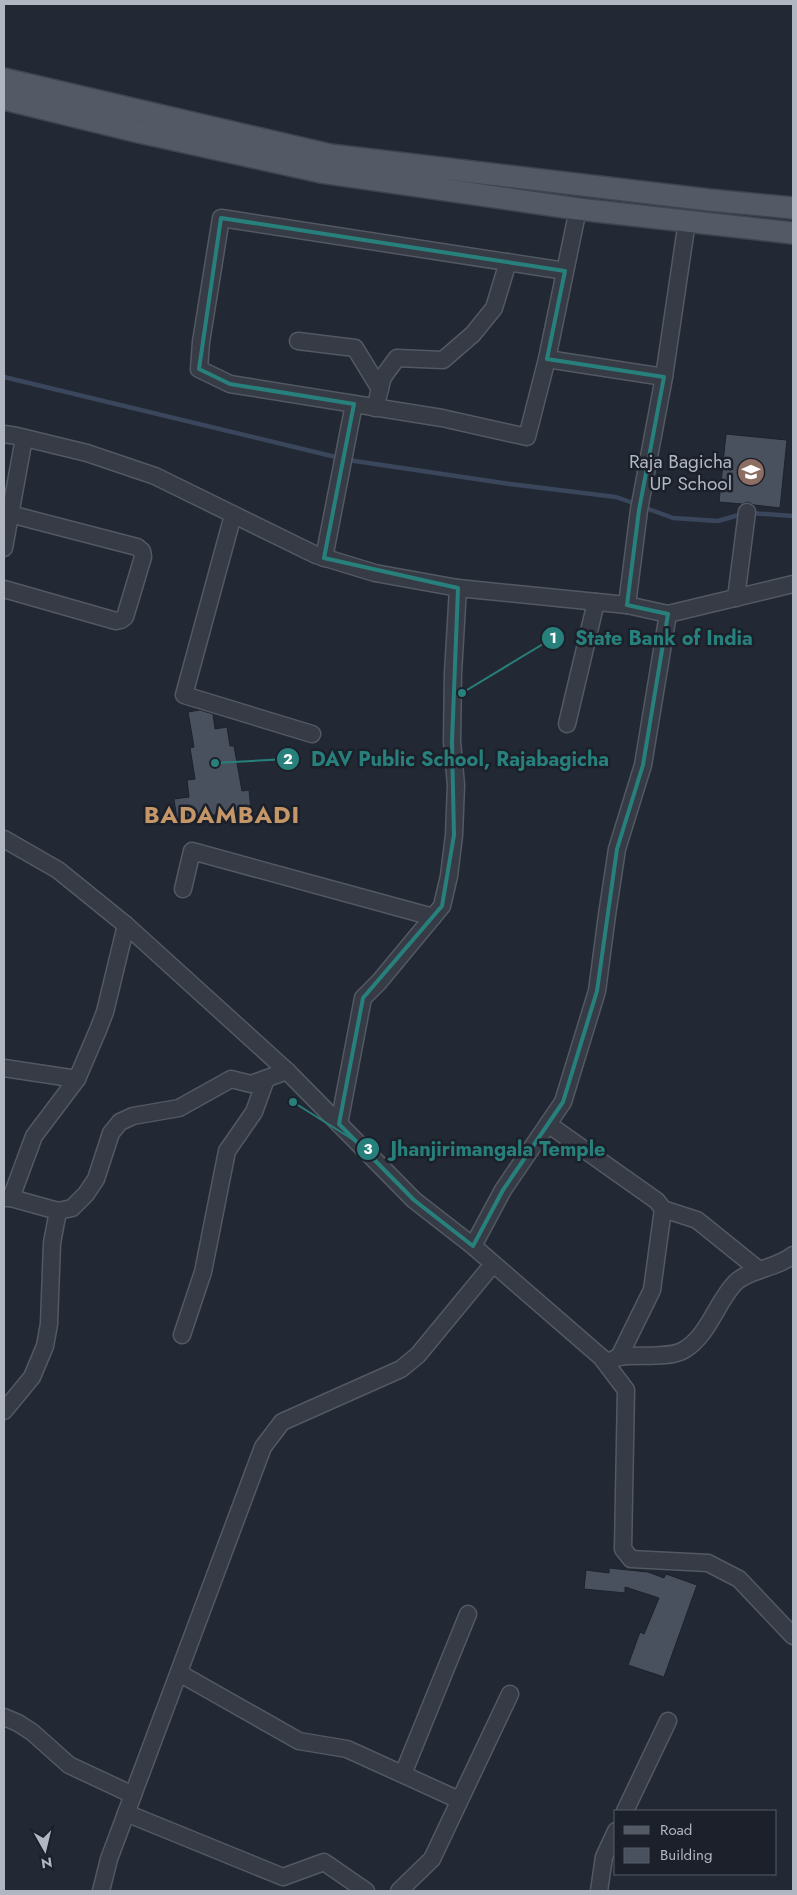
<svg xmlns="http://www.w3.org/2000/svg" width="797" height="1895" viewBox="0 0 797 1895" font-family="Jost,sans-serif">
	<rect width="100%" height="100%" fill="#232934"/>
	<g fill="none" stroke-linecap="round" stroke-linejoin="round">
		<g stroke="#3a465c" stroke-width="4.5">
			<polyline points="4,377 340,458"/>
			<polyline points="348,460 510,484 616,497 636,504"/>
			<polyline points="643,507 673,518 718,521 742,514"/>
			<polyline points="750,513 793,516"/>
		</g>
	</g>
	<g fill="#49505e" stroke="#1d222c">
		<polygon points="726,434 787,440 780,508 754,505 748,502 742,504 719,502"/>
		<polygon points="200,710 213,714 215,729 227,727 230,746 234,746 242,791 249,790 251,810 177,820 174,799 189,797 187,780 195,779 190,748 194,747 188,712"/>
		<polygon points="609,1568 648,1572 664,1578 666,1574 697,1585 664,1677 628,1665 640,1632 644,1634 659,1598 625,1587 625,1593 584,1589 586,1570 609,1573"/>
	</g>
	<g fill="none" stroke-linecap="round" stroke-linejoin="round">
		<g stroke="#535963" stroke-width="19">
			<g id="minor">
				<polyline points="565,271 221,218 201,342 199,369 230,384 442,418 527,437 547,359 578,209"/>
				<polyline points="298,341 355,348 380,389"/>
				<polyline points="547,359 664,377"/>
				<polyline points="375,408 383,377 397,358 443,360 473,334 494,308 508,262"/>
				<polyline points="4,434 17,436 87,453 155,476 316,555 375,573 458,588 627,605 668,614 793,584"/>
				<polyline points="233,515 184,695 312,734"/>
				<polyline points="4,548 24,438"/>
				<polyline points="324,558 354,404"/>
				<polyline points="4,589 116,621 121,620 125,617 143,557 142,551 137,547 10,514"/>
				<polyline points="736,598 747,512"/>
				<polyline points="627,605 639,510 664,377 687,221"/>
				<polyline points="567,724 596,602"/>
				<polyline points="4,839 58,870 126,925 287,1071 414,1200 473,1246 601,1357 626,1390 623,1549 631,1559 708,1563 739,1579 793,1636"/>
				<polyline points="183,889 192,851 433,917"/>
				<polyline points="4,1068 77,1079"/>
				<polyline points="339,1124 363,998 379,982 442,906 449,876 454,835 456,785 452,742 453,673 458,588"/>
				<polyline points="548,1124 657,1201 663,1209 697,1220 759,1270"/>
				<polyline points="4,1198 11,1198 58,1211"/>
				<polyline points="11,1198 34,1136 77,1079 98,1030 105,1012 126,925"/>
				<polyline points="473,1246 503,1190 563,1102 597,991 607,915 617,849 643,765 668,614"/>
				<polyline points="182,1335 203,1272 227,1151 254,1112 266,1079"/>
				<polyline points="619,1357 652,1290 663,1209"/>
				<path d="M606,1363c4,-2 9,-5 14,-6 17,-3 49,2 64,-7 25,-15 32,-47 51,-67 12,-13 43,-15 58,-28"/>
				<polyline points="4,1411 32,1377 45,1346 49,1324 52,1243 58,1211 72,1208 86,1194 96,1179 111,1133 120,1122 133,1116 179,1108 231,1079 251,1084 287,1071"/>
				<polyline points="179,1673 299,1741 347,1749 459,1800"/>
				<polyline points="4,1717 18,1723 32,1732 69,1765 133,1795"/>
				<polyline points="403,1774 468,1614"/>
				<polyline points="625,1811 668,1721"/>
				<polyline points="126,1813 283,1877 324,1862 366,1891"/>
				<polyline points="101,1891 109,1859 263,1447 282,1422 401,1369 418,1355 493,1264"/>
				<polyline points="399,1891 432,1859 510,1694"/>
				<polyline points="599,1891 604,1857 616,1831"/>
			</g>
		</g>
		<g stroke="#3f444f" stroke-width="24">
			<g id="major">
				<polyline points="4,79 330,155 709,200 793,208"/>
				<polyline points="4,99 139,132 321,172 578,209 793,233"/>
			</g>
		</g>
		<use href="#minor" stroke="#363b45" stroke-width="16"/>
		<use href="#major" stroke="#545a65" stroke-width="21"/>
	</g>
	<path fill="none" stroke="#27807b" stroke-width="4" stroke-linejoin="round" d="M221,218l344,53 -18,88 117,18 -25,133 -12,95 41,9 -25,151 -26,84 -20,142 -34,111 -60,88 -30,56 -59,-46 -75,-76 24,-126 79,-92 12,-71 -2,-93 6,-154 -134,-30 30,-154 -124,-20 -31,-15z"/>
	<defs>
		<g id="school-disc" transform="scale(1.4375)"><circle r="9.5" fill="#8d6e63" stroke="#1b202a"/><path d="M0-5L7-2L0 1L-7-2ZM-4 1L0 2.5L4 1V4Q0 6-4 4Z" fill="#fff"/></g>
	</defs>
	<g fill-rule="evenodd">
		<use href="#school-disc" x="751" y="472"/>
	</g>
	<g text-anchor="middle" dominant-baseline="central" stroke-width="5" stroke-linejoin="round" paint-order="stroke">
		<g font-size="19" fill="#b0b6c2" stroke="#1b202a" text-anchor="end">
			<text x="732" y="461">Raja Bagicha<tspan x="732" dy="22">UP School</tspan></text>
		</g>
		<g font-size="24" font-weight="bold" letter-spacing="1" fill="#c59768" stroke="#1b202a">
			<text x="222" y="814">BADAMBADI</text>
		</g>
	</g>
	<path fill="none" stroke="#27807b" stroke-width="2" d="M462 693L553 638M215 763L288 759M293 1102L368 1149"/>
	<g fill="#27807b" stroke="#1b202a" stroke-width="2">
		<circle cx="462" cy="693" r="5"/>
		<circle cx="215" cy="763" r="5"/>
		<circle cx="293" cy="1102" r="5"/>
		<circle cx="553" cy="638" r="12"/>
		<circle cx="288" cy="759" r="12"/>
		<circle cx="368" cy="1149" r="12"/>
	</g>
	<g font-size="15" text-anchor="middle" font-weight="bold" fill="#fff">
		<text x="553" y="643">1</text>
		<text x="288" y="764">2</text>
		<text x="368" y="1154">3</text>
	</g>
	<g font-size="20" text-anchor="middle" font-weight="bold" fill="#27807b" stroke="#1b202a" stroke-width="5" stroke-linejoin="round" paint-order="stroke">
		<text x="664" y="645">State Bank of India</text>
		<text x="460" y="766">DAV Public School, Rajabagicha</text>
		<text x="498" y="1156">Jhanjirimangala Temple</text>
	</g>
	<rect width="797" height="1895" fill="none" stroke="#b0b6c2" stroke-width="10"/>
	<rect x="614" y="1810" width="162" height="65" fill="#1b202a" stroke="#575c67"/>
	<rect x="624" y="1826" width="25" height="8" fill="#545a65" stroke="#575c67"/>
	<text x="660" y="1835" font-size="15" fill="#b0b6c2">Road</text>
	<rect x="624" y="1848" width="25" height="15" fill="#49505e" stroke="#575c67"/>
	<text x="660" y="1860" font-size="15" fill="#b0b6c2">Building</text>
	<g transform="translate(45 1850) rotate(172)" stroke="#1b202a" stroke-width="4" paint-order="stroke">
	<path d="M0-4L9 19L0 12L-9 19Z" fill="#b0b6c2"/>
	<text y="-8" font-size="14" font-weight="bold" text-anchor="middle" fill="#b0b6c2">N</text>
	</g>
</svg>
